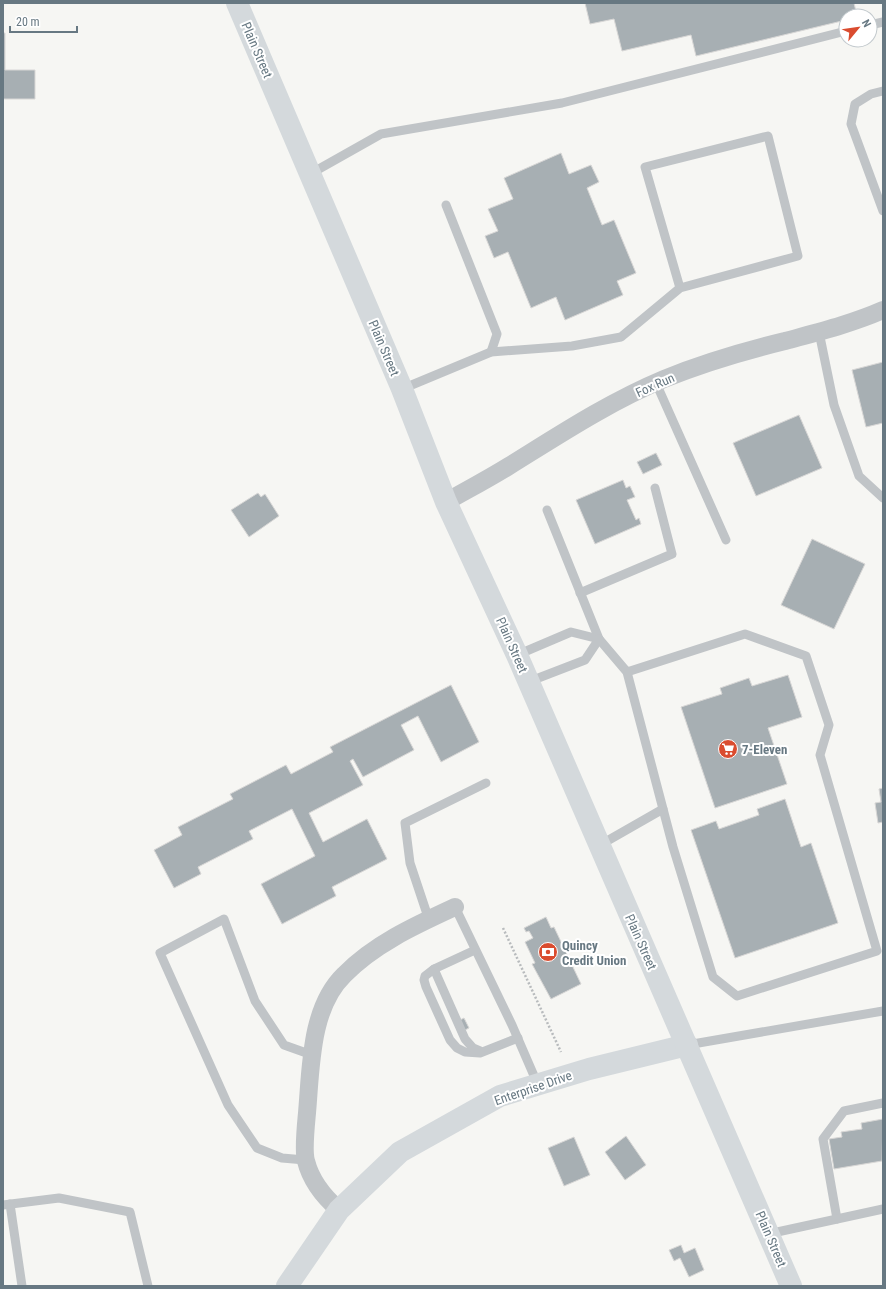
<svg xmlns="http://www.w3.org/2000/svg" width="886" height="1289" viewBox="0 0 886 1289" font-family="'Roboto Condensed',sans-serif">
	<rect width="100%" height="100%" fill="#f6f6f3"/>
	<g fill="#a7afb3" stroke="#d8d7d6">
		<polygon points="585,3 854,3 857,16 846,16 846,20 696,56 691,35 622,51 614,19 590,24"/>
		<polygon points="3,33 5,33 5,70 35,70 35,99 3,99"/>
		<polygon points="561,153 569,174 591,165 599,182 587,188 602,225 614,220 636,273 617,281 623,295 565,320 556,297 531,308 508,252 494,258 485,236 498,231 488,209 513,199 504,178"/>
		<polygon points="883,362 883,423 866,427 852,370"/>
		<polygon points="799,415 822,468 756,496 733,443"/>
		<polygon points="656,453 662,465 643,474 637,462"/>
		<polygon points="623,480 626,488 630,486 635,497 627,500 636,520 639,518 641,524 595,544 576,500"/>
		<polygon points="258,493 261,497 265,494 279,516 249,537 231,510"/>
		<polygon points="812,539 865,564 834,629 781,605"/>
		<polygon points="788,675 802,717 768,728 787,784 715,808 681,707 722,694 720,688 749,678 752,686"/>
		<polygon points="451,685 479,742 441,762 418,716 401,725 414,750 363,777 353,759 350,761 363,785 309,813 323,842 367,819 387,859 332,887 336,896 282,924 261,884 315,856 292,809 249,831 253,839 198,867 201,874 174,888 154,850 182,835 178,827 233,799 230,794 286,765 291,774 333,752 330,747"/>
		<polygon points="883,788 883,822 878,823 875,803 881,802 879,789"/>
		<polygon points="785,799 801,847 811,843 838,923 735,958 691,830 716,821 719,829 759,815 757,809"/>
		<polygon points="546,917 551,928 554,927 581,984 551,999 532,964 535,963 525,942 533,938 529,931 526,932 524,928"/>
		<polygon points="464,1018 469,1028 463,1031 458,1021"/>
		<polygon points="883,1119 882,1161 834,1169 829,1139 842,1137 841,1132 862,1129 861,1123"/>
		<polygon points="626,1136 646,1165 625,1180 605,1152"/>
		<polygon points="574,1137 590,1175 564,1186 548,1148"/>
		<polygon points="681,1245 684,1253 695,1248 704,1270 689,1277 680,1258 674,1261 669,1250"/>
	</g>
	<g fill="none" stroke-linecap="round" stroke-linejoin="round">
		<polyline stroke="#b8bbbd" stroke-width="2.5" stroke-dasharray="2 2" stroke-linecap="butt" points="503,928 561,1052"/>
		<g stroke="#c0c4c7" stroke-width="9">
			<polyline points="870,25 883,22"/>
			<polyline points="883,91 871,94 855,104 851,124 883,211"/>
			<polyline points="310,174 381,134 562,103 846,31"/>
			<polyline points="446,205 497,334 491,352"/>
			<polyline points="819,332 834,405 859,476 883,498"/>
			<polyline points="656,383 726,540"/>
			<polyline points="402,389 491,352 572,346 621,337 680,288 798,256 768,136 645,167 680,288"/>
			<polyline points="547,510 599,639 627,672 673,847 713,977 737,996 877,951 820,755 829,725 806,656 745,634 627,672"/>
			<polyline points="580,593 672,554 655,488"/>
			<polyline points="517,655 571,632 599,639"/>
			<polyline points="528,682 585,660 599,639"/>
			<polyline points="600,845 663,809"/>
			<polyline points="455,907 512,1025 538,1085"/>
			<polyline points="429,920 410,863 405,823 486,783"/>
			<polyline points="475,950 434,969 425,976 424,980 426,987 450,1040 457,1048 465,1052 480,1053 518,1038"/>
			<polyline points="434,969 465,1039 473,1048 480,1051"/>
			<polyline points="687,1045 883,1011"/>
			<polyline points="305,1160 282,1158 257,1148 228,1105 160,953 224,919 255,1001 284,1045 312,1055"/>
			<polyline points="10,1204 22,1286"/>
			<polyline points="3,1205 59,1198 130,1212 148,1286"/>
			<polyline points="837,1219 823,1139 844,1111 883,1103"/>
			<polyline points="768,1234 883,1209"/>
		</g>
		<g stroke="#c0c4c7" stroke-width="18">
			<path d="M446,502c21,-12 42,-23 63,-36 50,-31 100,-64 155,-87 39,-16 80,-28 121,-38 33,-9 66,-17 98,-31"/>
			<path d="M339,1210c-15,-13 -28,-29 -33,-49 -3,-10 0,-37 1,-48 4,-45 3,-105 37,-138 30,-31 72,-50 111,-68"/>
		</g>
		<polyline stroke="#d4d9dc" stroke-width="22" points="287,1286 339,1210 400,1152 500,1096 589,1069 687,1045"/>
		<polyline stroke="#d4d9dc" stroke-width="22" points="237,3 402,389 446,502 517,655 791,1286"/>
	</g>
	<defs>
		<g id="supermarket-disc" transform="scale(1)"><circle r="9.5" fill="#da4c2f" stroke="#fff"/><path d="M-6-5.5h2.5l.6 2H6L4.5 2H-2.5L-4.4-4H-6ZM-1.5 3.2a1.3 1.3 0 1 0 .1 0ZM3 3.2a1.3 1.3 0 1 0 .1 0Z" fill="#fff"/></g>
		<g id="bank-disc" transform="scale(1)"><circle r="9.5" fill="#da4c2f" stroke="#fff"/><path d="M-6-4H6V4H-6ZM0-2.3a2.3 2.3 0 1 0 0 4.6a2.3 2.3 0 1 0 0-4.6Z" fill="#fff"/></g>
	</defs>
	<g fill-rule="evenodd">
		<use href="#supermarket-disc" x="728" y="749"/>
		<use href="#bank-disc" x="548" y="952"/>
	</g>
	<g text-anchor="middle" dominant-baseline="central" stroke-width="4" stroke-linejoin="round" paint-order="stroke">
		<g font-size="13" fill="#677882" stroke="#fff">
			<text transform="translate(257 50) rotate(67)">Plain Street</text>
			<text transform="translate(384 348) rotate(67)">Plain Street</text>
			<text transform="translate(655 385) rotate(-24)">Fox Run</text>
			<text transform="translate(512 645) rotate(66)">Plain Street</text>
			<text transform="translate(641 942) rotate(66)">Plain Street</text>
			<text transform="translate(533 1088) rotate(-19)">Enterprise Drive</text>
			<text transform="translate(771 1239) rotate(67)">Plain Street</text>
		</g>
		<g font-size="13" font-weight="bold" fill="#677882" stroke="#fff" text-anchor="start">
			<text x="742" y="749">7-Eleven</text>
			<text x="562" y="945">Quincy<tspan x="562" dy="15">Credit Union</tspan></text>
		</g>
	</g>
	<rect width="886" height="1289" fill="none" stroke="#677882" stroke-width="8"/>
	<g transform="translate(858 28) rotate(61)"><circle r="19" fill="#ffffff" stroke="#c2c9cd"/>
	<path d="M0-3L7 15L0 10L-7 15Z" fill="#da4c2f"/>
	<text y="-6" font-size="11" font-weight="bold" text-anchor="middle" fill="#677882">N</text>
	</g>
	<path d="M10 26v6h67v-6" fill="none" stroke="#677882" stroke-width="2"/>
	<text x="16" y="26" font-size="12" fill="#677882" stroke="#ffffff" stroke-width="3" paint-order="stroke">20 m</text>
</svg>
